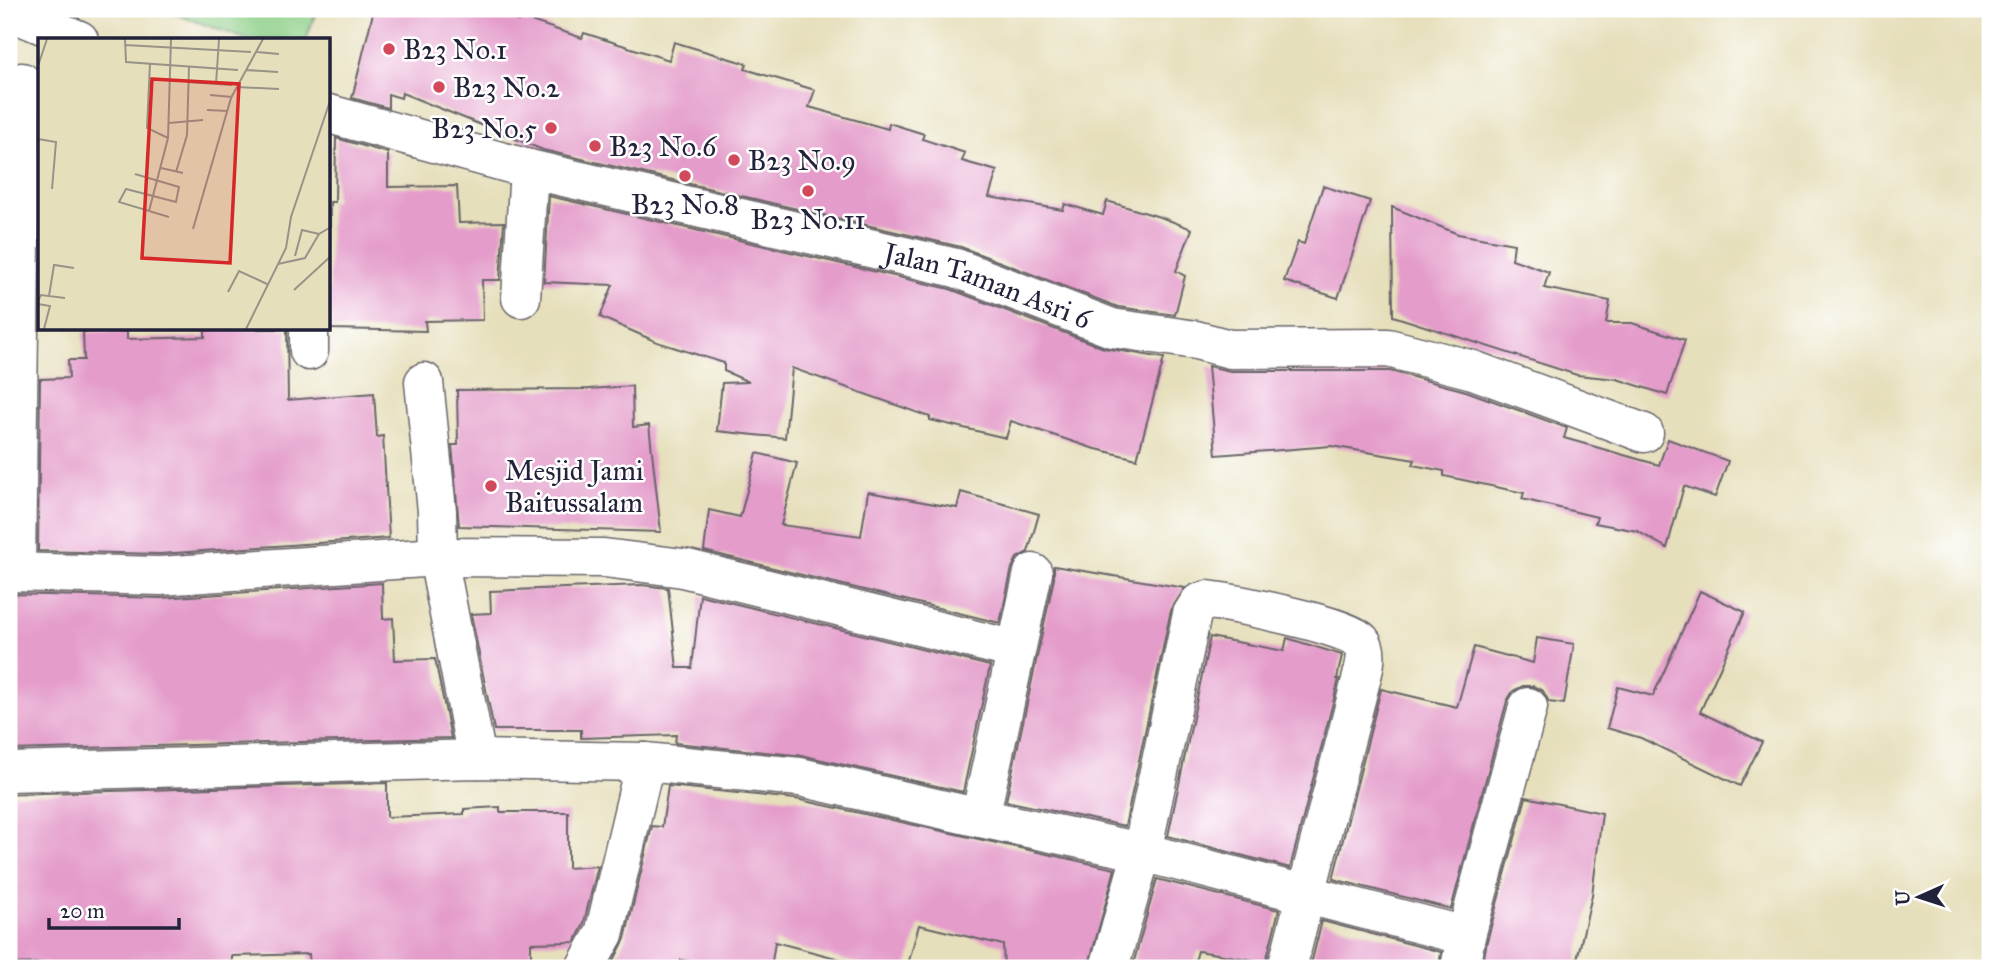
<svg xmlns="http://www.w3.org/2000/svg" width="1999" height="977" viewBox="0 0 1999 977" font-family="'IM FELL Great Primer',serif">
	<rect width="100%" height="100%" fill="#fff"/>
	<filter id="ink" filterUnits="userSpaceOnUse"><feTurbulence type="fractalNoise" baseFrequency=".0143" numOctaves="2"/><feDisplacementMap in="SourceGraphic" scale="14" xChannelSelector="R" yChannelSelector="G"/><feConvolveMatrix kernelMatrix="1 2 1 2 8 2 1 2 1" color-interpolation-filters="sRGB"/></filter>
	<filter id="wash" filterUnits="userSpaceOnUse"><feTurbulence type="fractalNoise" baseFrequency=".00686" numOctaves="4" result="noise"/><feDisplacementMap in="SourceGraphic" scale="28" xChannelSelector="R" yChannelSelector="G"/><feGaussianBlur stdDeviation="1.57" result="paint"/><feColorMatrix in="noise" values="0 0 0 0 0 0 0 0 0 0 0 0 0 0 0 0 0 1.4 0 .05"/><feComposite in="paint" operator="in"/></filter>
	<g filter="url(#wash)">
		<rect width="100%" height="100%" fill="#e6dfbb"/>
		<polygon fill="#8cce86" stroke="#577860" stroke-width="2" points="161,9 317,9 306,40 249,40"/>
		<g id="blocks">
			<g fill="#e49cca">
				<polygon points="374,9 482,9 518,21 519,17 582,38 584,33 669,60 674,42 747,64 745,69 815,90 809,107 888,129 889,123 924,134 922,139 965,153 962,161 997,171 989,197 1063,210 1065,204 1103,215 1107,201 1163,218 1192,229 1176,271 1185,276 1175,315 1118,307 961,247 543,150 402,93 401,98 388,94 388,108 352,98"/>
				<polygon points="336,138 388,153 388,187 457,186 459,223 504,222 500,280 482,280 483,320 425,321 426,331 331,329 329,322 330,202 335,202"/>
				<polygon points="1323,186 1370,201 1338,298 1284,281 1298,242 1304,244"/>
				<polygon points="549,196 950,289 1104,348 1164,358 1137,459 1092,448 1011,421 1006,438 930,420 930,417 792,368 785,438 717,431 722,383 749,382 724,371 724,363 657,342 600,317 613,285 544,282"/>
				<polygon points="1392,207 1458,234 1514,244 1512,259 1549,272 1544,288 1610,301 1606,323 1632,323 1685,340 1667,395 1617,379 1577,375 1393,316"/>
				<polygon points="205,329 287,329 288,400 374,393 377,437 383,436 389,538 160,554 38,551 40,379 69,378 68,360 84,360 83,332 127,331 127,339 205,337"/>
				<polygon points="1208,366 1230,371 1390,371 1466,391 1567,428 1564,438 1659,465 1668,439 1728,461 1715,497 1684,486 1667,548 1637,531 1595,523 1597,517 1522,499 1524,493 1444,476 1444,471 1413,465 1415,460 1331,446 1216,455"/>
				<polygon points="632,386 633,427 649,425 661,532 459,526 452,445 458,445 457,390 589,389"/>
				<polygon points="757,453 797,463 781,525 861,536 868,492 957,508 961,492 1039,514 1028,552 1017,558 1012,568 1000,623 704,551 709,510 740,517"/>
				<polygon points="1054,566 1185,588 1171,610 1125,826 1006,801 1054,578"/>
				<polygon points="382,583 383,619 393,618 395,660 435,659 451,738 9,750 9,594 161,598"/>
				<polygon points="641,585 668,588 677,668 692,668 700,595 990,666 963,792 805,756 675,743 676,735 581,738 581,730 494,730 471,614 491,613 490,591"/>
				<polygon points="1700,591 1745,612 1700,712 1762,742 1740,786 1641,738 1607,728 1618,687 1653,696"/>
				<polygon points="1210,637 1284,651 1287,638 1342,655 1337,679 1339,679 1290,868 1168,836"/>
				<polygon points="1537,638 1574,644 1564,704 1549,702 1543,691 1533,686 1523,686 1513,691 1507,701 1451,909 1333,879 1381,689 1457,707 1474,647 1533,663"/>
				<polygon points="387,783 387,817 464,814 464,809 500,807 500,812 568,812 568,868 598,866 583,926 575,942 531,943 531,968 310,968 309,954 232,956 232,962 183,965 183,968 47,967 47,963 9,964 9,794"/>
				<polygon points="668,786 796,799 1115,869 1088,968 1004,968 1003,945 919,925 907,968 874,968 775,942 771,968 729,968 681,960 679,968 610,968 625,939 652,826 662,827"/>
				<polygon points="1526,797 1602,813 1592,895 1575,968 1482,968 1487,941"/>
				<polygon points="1157,879 1279,910 1266,962 1198,951 1193,968 1132,968"/>
				<polygon points="1322,921 1441,952 1439,968 1310,968"/>
			</g>
		</g>
	</g>
	<g filter="url(#ink)">
		<use href="#blocks" fill-opacity="0" stroke="#676468" stroke-width="2"/>
		<g fill="none" stroke-linecap="round" stroke-linejoin="round">
			<g stroke="#676468" stroke-width="41">
				<g id="minor">
					<polyline points="9,11 79,40"/>
					<path id="s1" d="M329,114l200,55 427,99 156,60 84,12 34,9 158,-1 85,22 171,63"/>
					<polyline points="521,298 529,169"/>
					<polyline points="309,329 309,351"/>
					<polyline points="424,382 437,511 438,557 477,759"/>
					<polyline points="9,572 160,576 438,557 604,558 683,568 1016,650"/>
					<polyline points="16,572 22,82"/>
					<polyline points="9,772 477,759 645,762 800,777 980,818 1142,852 1466,936"/>
					<polyline points="980,818 1033,573"/>
					<polyline points="585,968 604,934 645,762"/>
					<path d="M1109,968l33,-116 50,-238 7,-11 9,-3c25,3 139,25 153,41 9,11 2,31 -1,43l-73,284"/>
					<polyline points="1460,968 1466,936 1528,707"/>
				</g>
			</g>
			<use href="#minor" stroke="#fff" stroke-width="38"/>
		</g>
	</g>
	<g fill="#d1495b" stroke="#fff" stroke-width="2.5">
		<circle cx="389" cy="49" r="7"/>
		<circle cx="439" cy="87" r="7"/>
		<circle cx="551" cy="128" r="7"/>
		<circle cx="595" cy="146" r="7"/>
		<circle cx="734" cy="160" r="7"/>
		<circle cx="685" cy="176" r="7"/>
		<circle cx="808" cy="191" r="7"/>
		<circle cx="491" cy="486" r="7"/>
	</g>
	<g text-anchor="middle" dominant-baseline="central" stroke-width="5" stroke-linejoin="round" paint-order="stroke">
		<g font-size="28" fill="#22223b" stroke="#fff" text-anchor="start">
			<text x="403" y="49">B23 No.1</text>
			<text x="453" y="87">B23 No.2</text>
			<text x="537" y="128" text-anchor="end">B23 No.5</text>
			<text x="609" y="146">B23 No.6</text>
			<text x="748" y="160">B23 No.9</text>
			<text x="685" y="204" text-anchor="middle">B23 No.8</text>
			<text x="808" y="219" text-anchor="middle">B23 No.11</text>
			<text x="505" y="470">Mesjid Jami<tspan x="505" dy="32">Baitussalam</tspan></text>
		</g>
		<g font-size="28" fill="#22223b" stroke="#fff">
			<text stroke="none"><textPath href="#s1" startOffset="681">Jalan Taman Asri 6</textPath></text>
		</g>
	</g>
	<g transform="translate(38 38)">
		<rect width="292" height="292" fill="#e6dfbb"/>
		<path fill="none" stroke="#989388" stroke-width="2" d="M87,1l1,23 112,8M87,7l126,7M219,14l22,2M112,25l-3,65 21,10M0,28l9,-27M208,32l32,2M150,44l44,3M178,46l3,-45M199,49l42,2M172,57l22,2M169,72l21,1M131,85l34,-3M0,101l18,3 -4,47M123,130l22,5M138,134l11,-37 2,-69M97,136l44,13 -3,15 -50,-13 -7,13 50,15M111,173l19,-73 3,-99M155,191l38,-131 32,-59M257,218l7,-26 17,4M240,226l27,-6 14,-24 12,-7M256,252l37,-34M190,254l11,-21 28,13M11,258l5,-31 20,3M0,263l3,-6 24,3M0,266l12,2 -6,23M208,291l40,-81 5,-31 40,-119"/>
		<path fill="#d62828" fill-opacity="0.15" stroke="#d62828" stroke-width="3.5" d="M114,41l87,5 -9,179 -88,-5z"/>
		<rect width="292" height="292" fill="none" stroke="#22223b" stroke-width="3.5"/>
	</g>
	<rect width="1999" height="977" fill="none" stroke="#fff" stroke-width="35"/>
	<g transform="translate(1919 897) rotate(267)" stroke="#ffffff" stroke-width="5" paint-order="stroke">
	<path d="M0-5L12 26L0 18L-12 26Z" fill="#22223b"/>
	<text y="-10" font-size="19" font-weight="bold" text-anchor="middle" fill="#22223b">U</text>
	</g>
	<path d="M49 918v10h130v-10" fill="none" stroke="#22223b" stroke-width="3.5"/>
	<text x="60" y="918" font-size="21" fill="#22223b" stroke="#ffffff" stroke-width="5" paint-order="stroke">20 m</text>
</svg>
